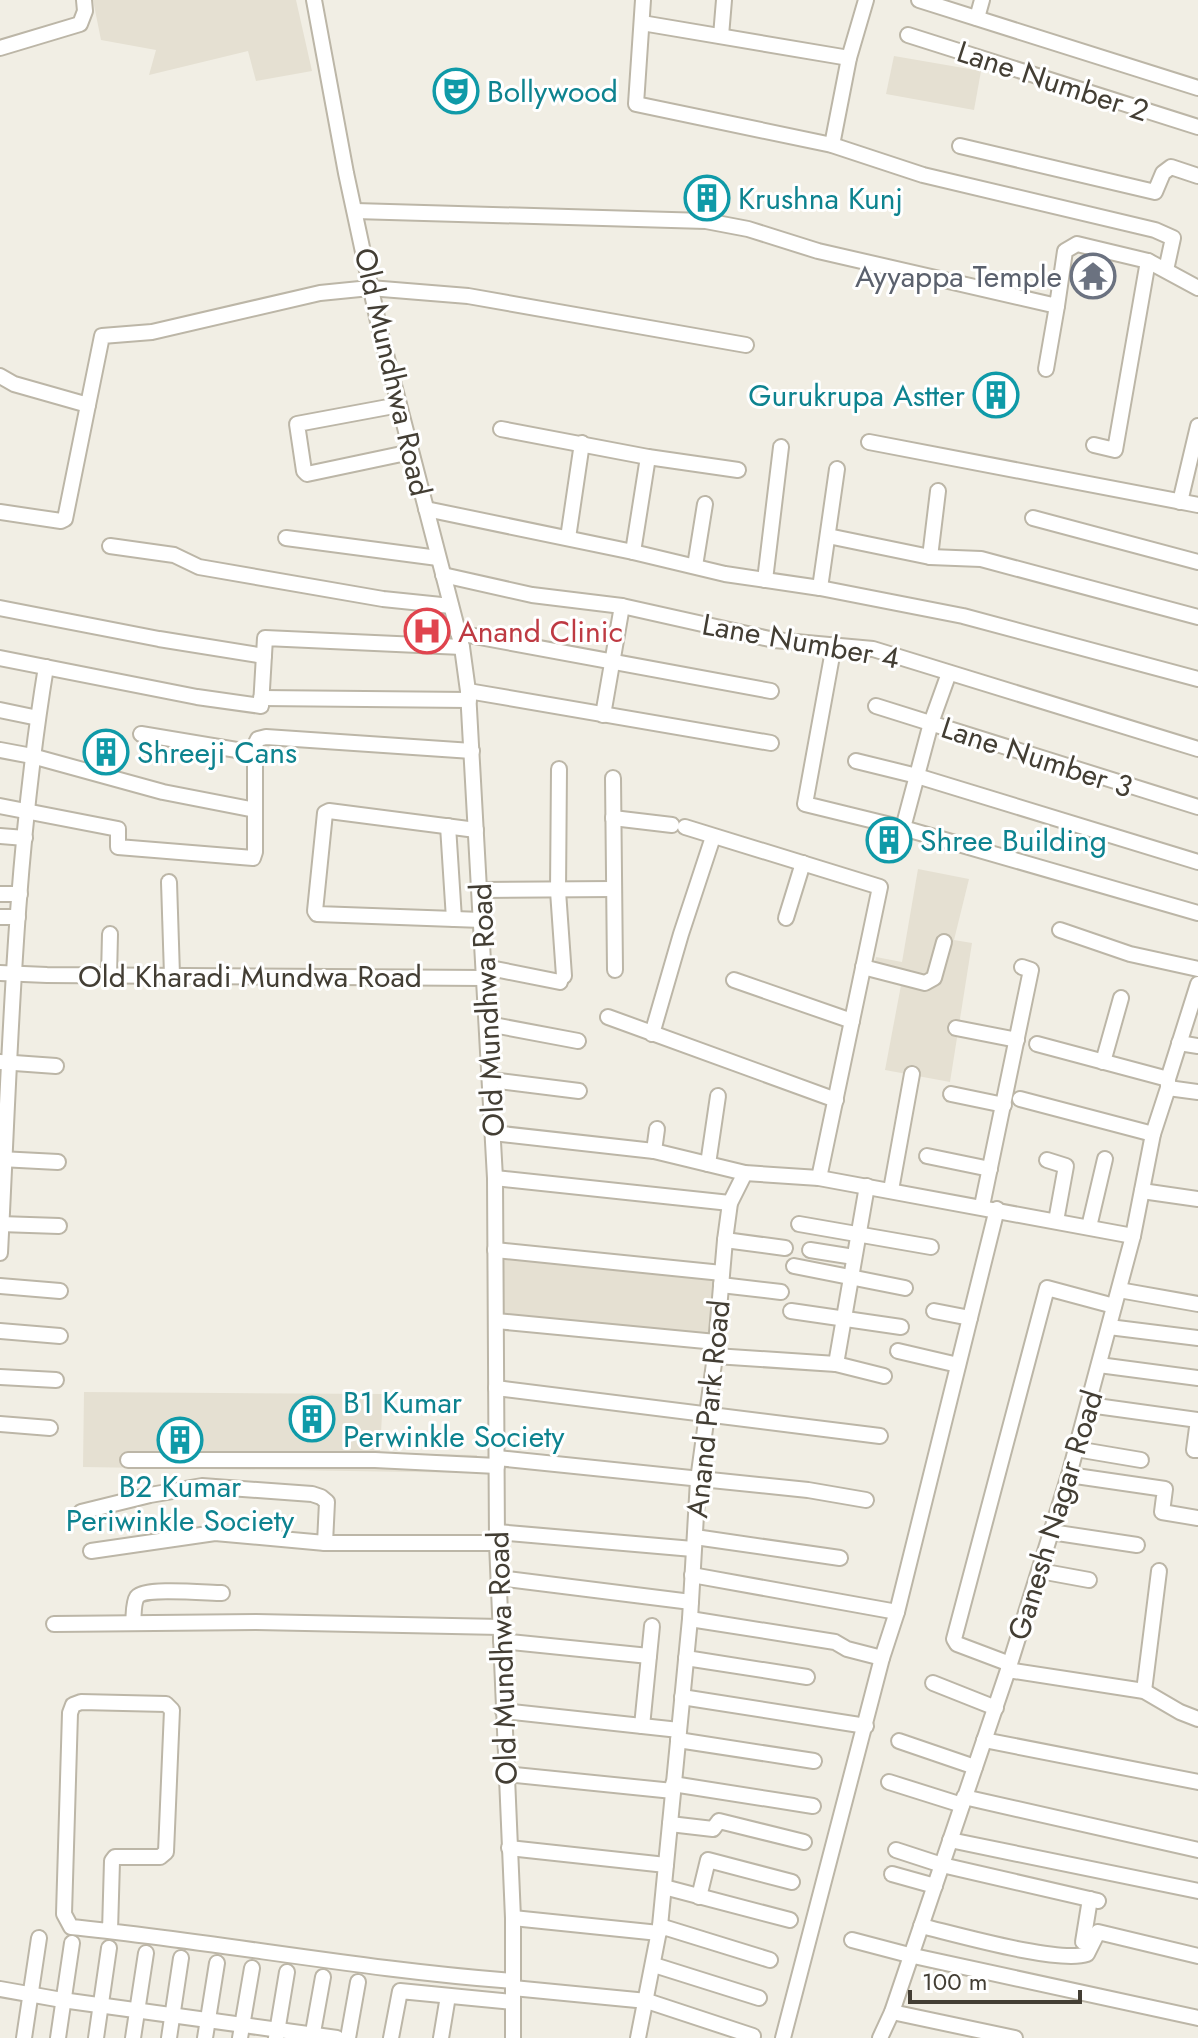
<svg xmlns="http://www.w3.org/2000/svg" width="1198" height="2038" viewBox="0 0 1198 2038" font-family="Jost,sans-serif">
	<rect width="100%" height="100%" fill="#f1eee4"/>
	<g fill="#e5e0d2">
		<polygon points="93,0 296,0 312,71 256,81 248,51 149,75 156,50 101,40"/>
		<polygon points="894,56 981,71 974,110 886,94"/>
		<polygon points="918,869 969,879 954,940 972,943 950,1082 885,1070 902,980 873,972 876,957 902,962"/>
		<polygon points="495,1250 722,1273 716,1342 499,1321"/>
		<polygon points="84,1392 383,1394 380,1453 477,1455 476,1473 83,1467"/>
	</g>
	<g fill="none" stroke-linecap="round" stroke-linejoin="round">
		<g stroke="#bcb6a7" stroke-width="18">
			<g id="minor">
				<polyline points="314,0 346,173 380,331 462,647 468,691 495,1178 497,1543 513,1918 513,2038"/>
				<polyline points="643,0 636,104 832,145 923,175 1155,230 1173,238 1166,270"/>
				<polyline points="919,0 1198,88"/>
				<polyline points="977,18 982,0"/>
				<polyline points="642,23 849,58"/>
				<polyline points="908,35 1198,127"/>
				<polyline points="721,36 724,0"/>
				<polyline points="0,48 80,24 85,11 84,0"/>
				<polyline points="832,145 849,58 866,0"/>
				<polyline points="960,146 1155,192 1163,173 1171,167 1198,176"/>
				<polyline points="355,211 706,221 748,229 818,251 1057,306 1065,251 1077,244 1148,261 1198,288"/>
				<polyline points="1046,369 1057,306"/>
				<polyline points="0,376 14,384 88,405 102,336 152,332 320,293 370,288 468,296 746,345"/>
				<polyline points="399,405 297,424 304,471 307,474 411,452"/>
				<polyline points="501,429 648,457 738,470"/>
				<polyline points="869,442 1198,505"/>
				<polyline points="1094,445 1115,450 1148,261"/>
				<polyline points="1180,502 1198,426"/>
				<polyline points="426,509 633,552 725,574 820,588 963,616 1198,679"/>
				<polyline points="0,512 61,521 65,519 88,405"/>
				<polyline points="1033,518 1198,562"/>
				<polyline points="828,536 930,557 981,559 1198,617"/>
				<polyline points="286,538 438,558"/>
				<polyline points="568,538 582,443"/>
				<polyline points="110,546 174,555 199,567 383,599 451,606"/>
				<polyline points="633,552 648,457"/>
				<polyline points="930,557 938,491"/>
				<polyline points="695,566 705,504"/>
				<polyline points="443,575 532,595 622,606 774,640 873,649 1198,749"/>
				<polyline points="765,580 781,447"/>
				<polyline points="820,588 837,469"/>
				<polyline points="0,608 159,639 264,656"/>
				<polyline points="458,633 771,691"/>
				<polyline points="834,645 805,804 903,828 1198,913"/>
				<polyline points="0,658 197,697 261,706 265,638 462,647"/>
				<polyline points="468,691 771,743"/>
				<polyline points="261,698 469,700"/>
				<polyline points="876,706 1198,807"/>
				<polyline points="0,710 38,718"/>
				<polyline points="603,715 622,606"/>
				<polyline points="141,734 255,753"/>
				<polyline points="0,750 32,756 163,792 255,810"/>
				<polyline points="856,761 917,776 1198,862"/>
				<polyline points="559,769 558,891 564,976"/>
				<polyline points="613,778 615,970"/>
				<polyline points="0,806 118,829 118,847 253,858 255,852 255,745 258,739 266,737 472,751"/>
				<polyline points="613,818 672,825"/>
				<polyline points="448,826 454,919"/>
				<polyline points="685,827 880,887 819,1178"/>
				<polyline points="903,828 931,723 949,673"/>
				<polyline points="476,830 329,811 325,813 315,911 317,914 482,920"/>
				<polyline points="0,836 25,838"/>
				<polyline points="169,882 172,975"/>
				<polyline points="480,890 614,889"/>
				<polyline points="0,894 20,894"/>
				<polyline points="0,917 18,917"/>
				<polyline points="786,918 803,863"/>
				<polyline points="1060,930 1130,954 1198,969"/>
				<polyline points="485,967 560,982"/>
				<polyline points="863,967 925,983 934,978 944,942"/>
				<polyline points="0,973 47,975 485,978"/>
				<polyline points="109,976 110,934"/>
				<polyline points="734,980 852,1021"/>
				<polyline points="608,1017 836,1100"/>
				<polyline points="488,1024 578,1041"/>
				<polyline points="956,1028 1017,1040"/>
				<polyline points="652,1034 681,934 713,837"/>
				<polyline points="1179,1043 1198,1046"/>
				<polyline points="1037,1044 1168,1079"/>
				<polyline points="0,1062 56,1066"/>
				<polyline points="1103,1062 1121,998"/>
				<polyline points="491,1080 579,1091"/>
				<polyline points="1168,1088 1198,1092"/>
				<polyline points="951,1094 1004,1105"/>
				<polyline points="1020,1099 1153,1134"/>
				<polyline points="493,1133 654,1151 745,1173 819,1178 1133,1236"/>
				<polyline points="654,1151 657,1129"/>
				<polyline points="927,1156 990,1169"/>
				<polyline points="0,1159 58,1162"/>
				<polyline points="1047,1160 1066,1166 1056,1221"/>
				<polyline points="708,1164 718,1096"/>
				<polyline points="495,1178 730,1203"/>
				<polyline points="891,1190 912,1074"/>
				<polyline points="1142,1191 1198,1199"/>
				<polyline points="982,1206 1031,970 1022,967"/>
				<polyline points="0,1224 59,1226"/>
				<polyline points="799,1224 931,1247"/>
				<polyline points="1089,1227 1105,1159"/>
				<polyline points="725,1240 785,1248"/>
				<polyline points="495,1250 722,1273"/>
				<polyline points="810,1250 854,1257"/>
				<path d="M0,1253c10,-196 14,-392 46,-586"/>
				<polyline points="794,1266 905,1288"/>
				<polyline points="721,1285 781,1292"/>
				<polyline points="0,1286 60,1291"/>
				<polyline points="1119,1290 1198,1304"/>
				<polyline points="791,1311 901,1327"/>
				<polyline points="934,1311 970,1318"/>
				<polyline points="496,1321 716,1342"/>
				<polyline points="1109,1327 1198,1338"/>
				<polyline points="0,1331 60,1336"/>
				<polyline points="898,1351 958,1365"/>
				<polyline points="715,1356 836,1364 884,1376"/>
				<polyline points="836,1364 867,1186"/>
				<polyline points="1099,1365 1198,1378"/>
				<polyline points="0,1377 56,1380"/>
				<polyline points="496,1388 880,1436"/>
				<polyline points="1089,1405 1198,1420"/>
				<polyline points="1198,1420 1194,1450 1198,1450"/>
				<polyline points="0,1424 50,1428"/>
				<polyline points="1076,1449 1141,1460"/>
				<polyline points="497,1458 808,1490 866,1500"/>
				<polyline points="128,1460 375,1460 497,1466"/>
				<polyline points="1069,1475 1165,1489 1162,1512 1198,1518"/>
				<polyline points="81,1512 150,1495 202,1486 312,1494 321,1497 327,1502 325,1543"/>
				<polyline points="497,1532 693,1549"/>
				<polyline points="1051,1532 1137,1545"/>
				<polyline points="695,1537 840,1558"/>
				<polyline points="91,1551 215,1533 325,1543 497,1543"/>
				<polyline points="1040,1571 1089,1580"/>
				<polyline points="692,1575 897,1612"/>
				<polyline points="499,1578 691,1602"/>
				<polyline points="690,1619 835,1642 847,1649 882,1658"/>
				<path d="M133,1623c1,-7 0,-20 4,-26 7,-10 71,-4 85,-4"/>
				<polyline points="54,1624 256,1622 501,1627"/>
				<polyline points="501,1641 649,1656"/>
				<polyline points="686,1658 807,1677"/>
				<polyline points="1010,1664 957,1644 954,1639 1047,1288 1114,1306"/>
				<polyline points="1008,1670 1144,1691 1180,1712 1198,1719"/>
				<polyline points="933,1683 996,1708"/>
				<polyline points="1144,1691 1159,1571"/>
				<polyline points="682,1697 866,1726"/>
				<polyline points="503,1711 679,1730"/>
				<polyline points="642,1726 652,1626"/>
				<polyline points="678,1740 814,1761"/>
				<polyline points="984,1740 1198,1782"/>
				<polyline points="899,1741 975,1767"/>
				<polyline points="506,1774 673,1791"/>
				<polyline points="889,1782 962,1805"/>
				<polyline points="673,1784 813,1806"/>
				<polyline points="964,1797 1198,1850"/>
				<polyline points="670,1824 713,1829 719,1821 804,1842"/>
				<polyline points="950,1840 1198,1891"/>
				<polyline points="509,1848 666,1865"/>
				<polyline points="896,1850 942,1865 1098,1901"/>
				<polyline points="892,1874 935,1886"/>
				<polyline points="664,1887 790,1920"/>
				<polyline points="699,1897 708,1860 792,1882"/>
				<polyline points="513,1918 659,1933"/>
				<polyline points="660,1926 770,1960"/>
				<path d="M921,1926c34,8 138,38 166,28l11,-22 100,24"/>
				<path d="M110,1931l2,-70 3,-4h45l6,-5 6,-142 -6,-6 -85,-2 -8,3 -3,8 -6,201 7,13c148,15 294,43 442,54"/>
				<polyline points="852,1940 909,1955 1198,2018"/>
				<polyline points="1083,1942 1090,1899"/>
				<polyline points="654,1965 759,1998"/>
				<polyline points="513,1988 647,2001 753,2036"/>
				<polyline points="0,1989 62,2000 337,2038"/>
				<polyline points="892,2012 1015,2038"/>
				<polyline points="24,2038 39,1938"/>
				<polyline points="58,2038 72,1943"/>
				<polyline points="96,2038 109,1948"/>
				<polyline points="133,2038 146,1953"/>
				<polyline points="169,2038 181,1958"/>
				<polyline points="205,2038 217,1963"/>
				<polyline points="240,2038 252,1968"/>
				<polyline points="276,2038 287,1972"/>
				<polyline points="312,2038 323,1977"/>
				<polyline points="348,2038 358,1982"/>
				<polyline points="391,2038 400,1991 513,2002"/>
				<polyline points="441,2038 448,1996"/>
				<polyline points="638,2038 660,1926 690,1619 698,1480 715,1356 725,1240 730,1203 745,1173"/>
				<polyline points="783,2038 882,1658 897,1612 997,1209"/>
				<polyline points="880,2038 892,2012 1008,1670 1069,1475 1133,1236 1153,1134 1168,1088 1168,1079 1198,984"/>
			</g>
		</g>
		<use href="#minor" stroke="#fff" stroke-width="14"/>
	</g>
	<defs>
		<g id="theatre-ring" transform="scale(2.3)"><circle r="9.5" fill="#fff" stroke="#0f9aa8" stroke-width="1.5"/><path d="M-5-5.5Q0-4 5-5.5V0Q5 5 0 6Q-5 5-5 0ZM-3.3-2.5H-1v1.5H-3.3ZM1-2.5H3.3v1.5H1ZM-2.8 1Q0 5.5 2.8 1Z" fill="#0f9aa8"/></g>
		<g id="building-ring" transform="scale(2.3)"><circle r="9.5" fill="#fff" stroke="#0f9aa8" stroke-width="1.5"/><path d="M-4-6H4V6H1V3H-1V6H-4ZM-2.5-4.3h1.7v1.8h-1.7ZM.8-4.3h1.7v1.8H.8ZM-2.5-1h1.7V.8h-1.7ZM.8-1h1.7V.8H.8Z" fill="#0f9aa8"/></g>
		<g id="temple-ring" transform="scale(2.3)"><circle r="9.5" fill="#fff" stroke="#6b7280" stroke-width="1.5"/><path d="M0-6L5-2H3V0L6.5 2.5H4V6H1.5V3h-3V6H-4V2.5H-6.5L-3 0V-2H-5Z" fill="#6b7280"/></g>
		<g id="hospital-ring" transform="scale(2.3)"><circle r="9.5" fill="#fff" stroke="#e0444e" stroke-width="1.5"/><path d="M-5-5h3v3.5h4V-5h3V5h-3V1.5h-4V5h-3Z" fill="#e0444e"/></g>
	</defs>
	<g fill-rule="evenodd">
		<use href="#theatre-ring" x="456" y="91"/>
		<use href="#building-ring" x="707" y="198"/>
		<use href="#temple-ring" x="1093" y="276"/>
		<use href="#building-ring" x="996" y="395"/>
		<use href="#hospital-ring" x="427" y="631"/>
		<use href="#building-ring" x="106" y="752"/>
		<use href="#building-ring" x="889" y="840"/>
		<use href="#building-ring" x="312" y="1419"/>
		<use href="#building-ring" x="180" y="1440"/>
	</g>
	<g text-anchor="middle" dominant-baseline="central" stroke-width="6" stroke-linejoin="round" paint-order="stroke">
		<g font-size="30" fill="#433e34" stroke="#fff">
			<text transform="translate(1053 81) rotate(18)">Lane Number 2</text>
			<text transform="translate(393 372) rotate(77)">Old Mundhwa Road</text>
			<text transform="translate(801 641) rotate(10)">Lane Number 4</text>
			<text transform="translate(1037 757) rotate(18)">Lane Number 3</text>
			<text x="250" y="976">Old Kharadi Mundwa Road</text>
			<text transform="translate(487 1010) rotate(-93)">Old Mundhwa Road</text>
			<text transform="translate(708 1409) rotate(-84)">Anand Park Road</text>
			<text transform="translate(1055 1515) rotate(-73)">Ganesh Nagar Road</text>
			<text transform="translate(502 1658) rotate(-92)">Old Mundhwa Road</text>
		</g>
		<g font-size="30" fill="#0d838f" stroke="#fff" text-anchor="start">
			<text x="487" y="91">Bollywood</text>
			<text x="738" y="198">Krushna Kunj</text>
			<text x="965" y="395" text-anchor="end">Gurukrupa Astter</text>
			<text x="137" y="752">Shreeji Cans</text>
			<text x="920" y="840">Shree Building</text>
			<text x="343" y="1402">B1 Kumar<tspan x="343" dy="34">Perwinkle Society</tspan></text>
			<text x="180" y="1486" text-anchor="middle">B2 Kumar<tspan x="180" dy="34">Periwinkle Society</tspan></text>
		</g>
		<g font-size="30" fill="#5b616d" stroke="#fff" text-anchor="end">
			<text x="1062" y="276">Ayyappa Temple</text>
		</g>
		<g font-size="30" fill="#be3a42" stroke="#fff" text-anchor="start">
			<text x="458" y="631">Anand Clinic</text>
		</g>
	</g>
	<path d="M910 1990v12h170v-12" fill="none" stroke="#433e34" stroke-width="4"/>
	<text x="922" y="1990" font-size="24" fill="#433e34" stroke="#ffffff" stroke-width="6" paint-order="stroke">100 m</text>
</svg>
